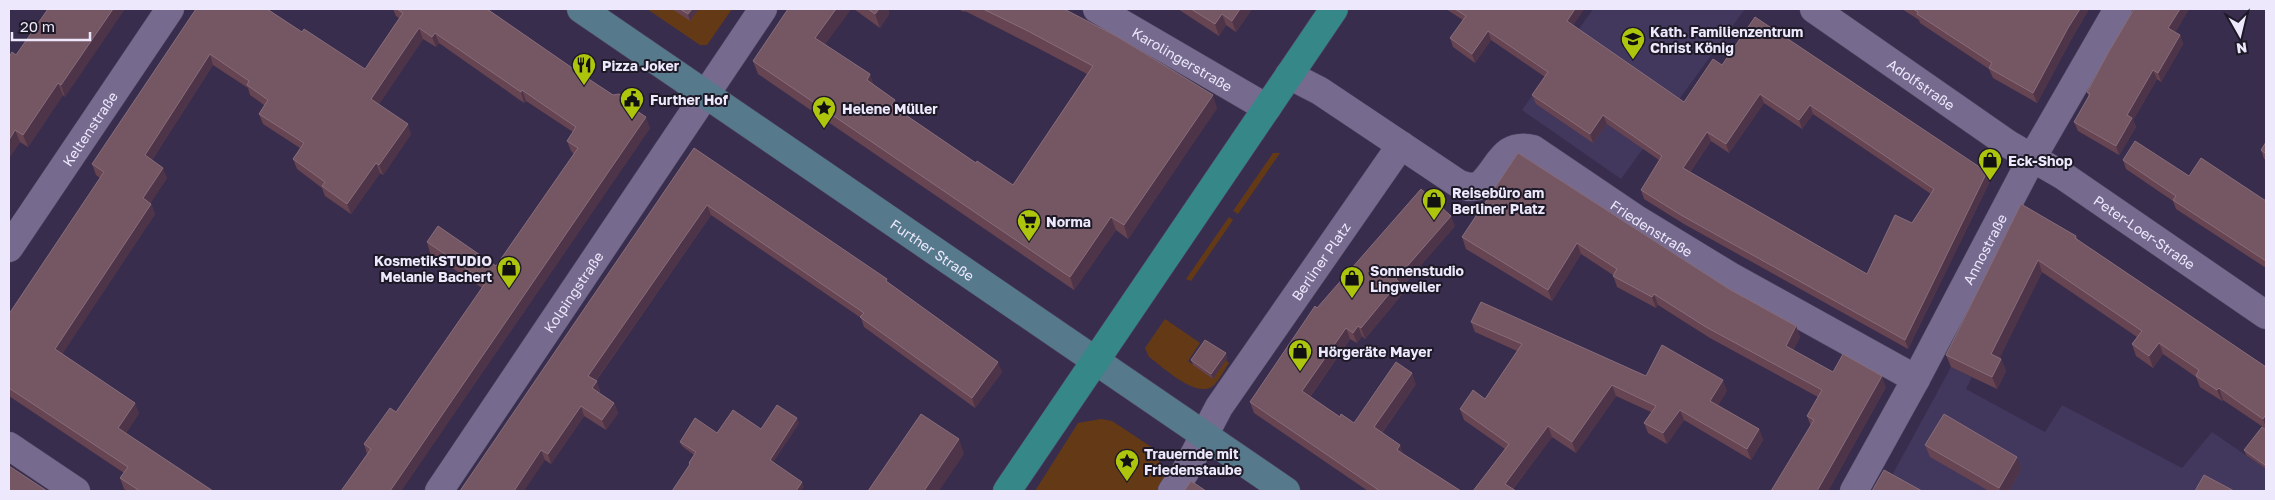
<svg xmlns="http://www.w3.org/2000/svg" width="2275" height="500" viewBox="0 0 2275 500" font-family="'Golos Text',sans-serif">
	<rect width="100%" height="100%" fill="#382d4d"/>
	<g fill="#42375c">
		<polygon points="1593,9 1745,9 1621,179 1522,110"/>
		<polygon points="1951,367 1972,377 1966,389 2045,432 2062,405 2182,468 2212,432 2266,469 2266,491 1912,491 1890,479"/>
	</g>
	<g fill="#643a16">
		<polygon points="647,9 732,9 707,45 700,45"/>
		<polygon points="1273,153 1280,153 1238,214 1233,211"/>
		<polygon points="1229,217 1233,220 1191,281 1186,279"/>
		<path d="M1165,319l35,24 -12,18 25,18 13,-19 3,3c-5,7 -10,18 -16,23 -17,13 -50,-19 -64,-29l-4,-9z"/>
		<polygon points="1101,419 1112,421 1156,450 1164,478 1168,480 1160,491 1035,491 1078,423"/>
	</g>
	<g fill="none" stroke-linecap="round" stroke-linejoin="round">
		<g stroke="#504862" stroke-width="29">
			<g id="minor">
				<path id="s1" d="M1097,9l170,99"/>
				<path id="s2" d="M1814,9l194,135 54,31 204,140"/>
				<path id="s3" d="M1289,75l31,16 139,93 10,3 10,-1c20,-16 22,-45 54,-37l105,71 92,56 186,103"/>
				<path id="s4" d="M9,248l161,-239"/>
				<polyline points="9,446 76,491"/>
				<path id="s5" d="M439,491l324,-482"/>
				<path id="s6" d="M1172,491l13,-19 34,-65 182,-262"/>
				<path id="s7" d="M1854,491l62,-112 116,-221 86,-149"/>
			</g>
		</g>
		<g stroke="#504862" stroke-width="29">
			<g id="secondary">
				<path id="s8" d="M581,9l705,482"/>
			</g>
		</g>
		<g stroke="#504862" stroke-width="29">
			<polyline id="primary" points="1007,491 1334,9"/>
		</g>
		<use href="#minor" stroke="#766b8f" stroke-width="28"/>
		<use href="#secondary" stroke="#56798c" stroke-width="28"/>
		<use href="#primary" stroke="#368788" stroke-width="28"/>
	</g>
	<g fill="#674451" fill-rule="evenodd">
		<polygon points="48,9 65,97 63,95 28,147 20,142 9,158 16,55"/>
		<polygon points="196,9 302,32 365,69 399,18 396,16 393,9 487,9 581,74 630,106 650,128 401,491 341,491 367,454 364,444 396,412 482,288 430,253 427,242 496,266 574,154 571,151 567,141 573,132 526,101 524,103 439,43 436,47 423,39 379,104 411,134 383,175 380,173 351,214 325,196 322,188 297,169 293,159 300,148 263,124 259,114 264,105 250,95 248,88 213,65 152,160 167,178 150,203 151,204 155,214 62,354 139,413 126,433 213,491 128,491 124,489 120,478 124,473 9,396 9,314 100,178 96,175 92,164"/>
		<polygon points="672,9 699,9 690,21"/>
		<polygon points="788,9 851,9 825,44 874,85 895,100 899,110 976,163 1013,185 1087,74 1032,45 965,11 964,12 958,9 1064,9 1217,108 1128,239 1116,230 1074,290 758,74 753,61"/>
		<polygon points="854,9 888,9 889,14 880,28"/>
		<polygon points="1178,9 1252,9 1236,32 1226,25 1219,36"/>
		<path d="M1446,9h138l-11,16 111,77 38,-37 268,116 -82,168 -224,-125 -40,-25 -3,-9 18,-30 -52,-36 -14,19 -57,-39 -4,-9 13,-18 -54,-37 -16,23 -22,-16 -3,-9 13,-18zM1764,103l38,26 11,-15 118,80 -19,29 -45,51 -177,-102 21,-31 18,12z"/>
		<polygon points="1902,9 2089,9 2072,38 2037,103 1993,78 1989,69 1920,23 1919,20"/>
		<polygon points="2134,9 2189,9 2175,32 2180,35 2183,44 2161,82 2157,79 2133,120 2136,127 2119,155 2078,131 2074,122 2089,97 2087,92"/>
		<polygon points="2266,142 2266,160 2264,159 2261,150"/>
		<polygon points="694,148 889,283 1002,372 975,408 864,327 861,318 711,215 596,381 600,391 599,393 614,403 618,413 606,430 584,416 551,464 545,460 460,491"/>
		<polygon points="1518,153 1729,289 1796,326 1800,337 1793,350 1833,372 1886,387 1828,491 1771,491 1811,426 1807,416 1818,397 1710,338 1658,305 1656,308 1617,287 1613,275 1581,254 1552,301 1466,249 1462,237"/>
		<polygon points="2123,160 2189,176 2266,201 2266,268 2176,209 2173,201 2126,169"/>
		<polygon points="2021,204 2076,236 2078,240 2266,367 2266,429 2223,400 2222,401 2200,387 2196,377 2163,354 2153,368 2136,356 2132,344 2137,337 2042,272 1999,358 2001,359 2006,371 1997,389 1951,367 1946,355"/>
		<polygon points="1455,226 1401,288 1403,293 1365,339 1362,336 1357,343 1350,339 1310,397 1340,417 1354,423 1416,384 1382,433 1403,454 1461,491 1368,491 1254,413 1250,402 1317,308"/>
		<polygon points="1471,322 1646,376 1727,391 1718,405 1759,429 1763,440 1751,460 1684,420 1667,444 1648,433 1644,423 1651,412 1616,396 1576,453 1552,437 1513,489 1473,491 1505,449 1464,420 1460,409 1485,399 1517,351 1475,332"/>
		<polygon points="1227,358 1213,379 1193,365 1191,360"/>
		<polygon points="799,423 773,462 804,487 689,465 689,463 694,455 682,446 680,442"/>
		<polygon points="2266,430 2266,469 2246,455 2244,450"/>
		<polygon points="1925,445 2021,469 2009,491 1989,491 1930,457"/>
	</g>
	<g fill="#4e3448">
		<polygon points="113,9 125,9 65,97 61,85"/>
		<polygon points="692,9 699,9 690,21 688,14"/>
		<polygon points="836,9 851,9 820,51 815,38"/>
		<polygon points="879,9 888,9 889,14 880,28 875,14"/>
		<polygon points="1240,9 1252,9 1236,32 1232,21"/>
		<polygon points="1575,9 1584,9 1570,30 1567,21"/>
		<polygon points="2080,9 2089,9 2072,38 2037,103 2033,93 2068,28"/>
		<polygon points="2180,9 2189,9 2172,38 2168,28"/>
		<polygon points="1222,14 1226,25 1219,36 1215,24"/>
		<polygon points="419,28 423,39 375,110 371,99"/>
		<polygon points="1488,31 1491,40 1475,63 1472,54"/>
		<polygon points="435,33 439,43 436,47 432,37"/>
		<polygon points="2180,35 2183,44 2161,82 2158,73"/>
		<polygon points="210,54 213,65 148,166 145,155"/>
		<polygon points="2153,70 2157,79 2133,120 2136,127 2119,155 2116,146 2127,115"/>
		<polygon points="870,74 875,88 867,80"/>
		<polygon points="58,83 63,95 28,147 23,135"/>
		<polygon points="522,90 526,101 524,103 521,92"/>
		<polygon points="1760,94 1764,103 1729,153 1726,144"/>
		<polygon points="1213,95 1217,108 1128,239 1124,225"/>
		<polygon points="895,100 900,113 891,105"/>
		<polygon points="1810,105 1813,114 1802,129 1799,120"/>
		<polygon points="1603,115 1607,124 1593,143 1590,134"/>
		<polygon points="646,117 650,128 401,491 390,491"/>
		<polygon points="408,124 411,134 383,175 379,165"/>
		<polygon points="15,130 20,142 9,158 9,140"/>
		<polygon points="1707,132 1711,141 1686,177 1683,168"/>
		<polygon points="376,163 380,173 351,214 347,204"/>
		<polygon points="163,168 167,178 147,209 143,198"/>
		<polygon points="1987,172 1990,181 1908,349 1905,340"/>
		<polygon points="151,204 155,214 59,359 55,349"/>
		<polygon points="707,205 711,215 592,386 588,376"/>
		<polygon points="1451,216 1455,226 1401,288 1403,293 1365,339 1361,328 1396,279"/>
		<polygon points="1111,217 1116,230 1074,290 1070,277"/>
		<polygon points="1577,243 1581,254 1552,301 1548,290"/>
		<polygon points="2038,260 2042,272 1996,366 1991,354"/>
		<polygon points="1654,294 1658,305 1656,308 1652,297"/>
		<polygon points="1358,326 1362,336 1357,343 1353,333"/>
		<polygon points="1796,326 1800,337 1790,357 1786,346"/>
		<polygon points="1346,328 1350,339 1306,402 1302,391"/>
		<polygon points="2159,343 2163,354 2153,368 2149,356"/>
		<polygon points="1226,353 1227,358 1213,379 1211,374"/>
		<polygon points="2001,359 2006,371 1997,389 1992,377"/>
		<polygon points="998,362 1002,372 975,408 972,398"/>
		<polygon points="1412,373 1416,384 1378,438 1374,427"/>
		<polygon points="1882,376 1886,387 1828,491 1817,491"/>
		<polygon points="1723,380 1727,391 1714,412 1710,401"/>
		<polygon points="597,381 600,391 596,398 592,388"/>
		<polygon points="1612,385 1616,396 1576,453 1572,442"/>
		<polygon points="2219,388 2223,400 2222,401 2217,390"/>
		<polygon points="135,403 139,413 122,439 118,428"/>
		<polygon points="614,403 618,413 606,430 602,420"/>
		<polygon points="581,406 584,416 551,464 548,454"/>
		<polygon points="1680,410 1684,420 1667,444 1663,433"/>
		<polygon points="2266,414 2266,427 2263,419"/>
		<polygon points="797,418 799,423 771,465 770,460"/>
		<polygon points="1548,426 1552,437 1511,491 1505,484"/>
		<polygon points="1759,429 1763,440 1751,460 1747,449"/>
		<polygon points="959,439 964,454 939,491 924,491"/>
		<polygon points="1400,445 1404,456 1397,450"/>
		<polygon points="541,450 545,460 524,491 514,491"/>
		<polygon points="2017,457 2021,469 2009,491 2001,491 1999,488"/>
		<polygon points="802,482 804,487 801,491 796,491"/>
	</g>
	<g fill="#755663" stroke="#886d7b" fill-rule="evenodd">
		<polygon points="48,9 113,9 61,85 58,83 23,135 15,130 9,140 9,57 12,52 16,55"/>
		<polygon points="196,9 267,9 302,32 304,29 365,69 403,13 397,9 487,9 581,74 613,95 619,94 628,99 628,105 646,117 390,491 341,491 371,449 364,444 390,408 396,412 486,282 427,242 438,226 496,266 578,148 567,141 576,127 522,90 521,92 435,33 432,37 419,28 371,99 408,124 379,165 376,163 347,204 322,186 325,182 293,159 304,143 259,114 268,100 247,85 249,81 210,54 145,155 163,168 143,198 151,204 55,349 135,403 118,428 213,491 140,491 120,478 128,467 9,388 9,314 104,172 92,164"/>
		<polygon points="680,9 692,9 688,14"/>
		<polygon points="788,9 836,9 815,38 870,74 867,80 895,100 891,105 976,163 977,161 1013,185 1093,66 1028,31 983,9 1064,9 1116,36 1213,95 1124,225 1111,217 1070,277 753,61"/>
		<polygon points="868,9 879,9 875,14"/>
		<polygon points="1191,9 1240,9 1232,21 1222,14 1215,24"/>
		<path d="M1455,9h120l-8,12 117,81 29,-43 9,6 33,-48 232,155 -82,168 -224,-125 -40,-25 21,-34 -59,-41 -13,19 -58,-39 16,-23 -60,-41 -16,23 -22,-16 16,-22zM1760,94l39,26 11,-15 124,84 -22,34 -17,-8 -28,59 -184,-106 24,-36 19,12z"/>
		<polygon points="1913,9 2080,9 2068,28 2033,93 1989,68 1992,63 1917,14 1918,12"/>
		<polygon points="2134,9 2180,9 2168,28 2180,35 2158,73 2153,70 2127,115 2132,118 2116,146 2074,122 2090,94 2087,92 2108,53"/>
		<polygon points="2135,141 2189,176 2201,158 2266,201 2266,261 2173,200 2176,196 2123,160"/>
		<polygon points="2266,142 2266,154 2261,150"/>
		<polygon points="694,148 887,279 886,281 998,362 972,398 860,317 864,313 707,205 588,376 597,381 592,388 614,403 602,420 581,406 548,454 541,450 514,491 460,491"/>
		<polygon points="1518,153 1729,289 1796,326 1786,346 1833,372 1843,354 1882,376 1817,491 1771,491 1814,420 1807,416 1822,390 1706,327 1654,294 1652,297 1613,276 1617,269 1577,243 1548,290 1462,237"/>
		<polygon points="1421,189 1451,216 1396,279 1399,282 1361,328 1358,326 1353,333 1346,328 1302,391 1340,417 1341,414 1354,423 1396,362 1412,373 1374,427 1400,445 1397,450 1461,491 1380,491 1250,402 1315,306 1317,308"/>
		<polygon points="2021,204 2076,236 2075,238 2266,367 2266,414 2263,419 2219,388 2217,390 2196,376 2199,370 2159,343 2149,356 2132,344 2142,331 2038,260 1991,354 2001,359 1992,377 1946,355"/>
		<polygon points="1481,302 1646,376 1662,345 1723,380 1710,401 1759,429 1747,449 1680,410 1663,433 1644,423 1656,406 1612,385 1572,442 1548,426 1505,484 1516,491 1473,491 1509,444 1460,409 1473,390 1485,399 1522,344 1471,322"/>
		<polygon points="1205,340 1226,353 1211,374 1191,360"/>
		<polygon points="777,405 797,418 770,460 802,482 796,491 672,491 690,464 689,463 696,452 680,442 695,418 717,433 733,410 761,429"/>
		<polygon points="921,414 959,439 924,491 868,491"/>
		<polygon points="1944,414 2017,457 1999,488 1925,445"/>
		<polygon points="2262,427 2266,430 2266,463 2265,465 2244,450"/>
		<polygon points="9,466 47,491 9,491"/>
		<polygon points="1884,470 1922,491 1872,491"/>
		<polygon points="2204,475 2234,491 2195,491"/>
		<polygon points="1191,481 1206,491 1184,491"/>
	</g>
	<defs>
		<g id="school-pin" transform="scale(1.25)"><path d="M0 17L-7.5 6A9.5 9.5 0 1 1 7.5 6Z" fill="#adc60d" stroke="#1d1927"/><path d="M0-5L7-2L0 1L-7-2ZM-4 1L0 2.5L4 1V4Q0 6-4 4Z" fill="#111"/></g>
		<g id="restaurant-pin" transform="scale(1.25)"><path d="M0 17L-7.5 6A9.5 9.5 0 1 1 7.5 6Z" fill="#adc60d" stroke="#1d1927"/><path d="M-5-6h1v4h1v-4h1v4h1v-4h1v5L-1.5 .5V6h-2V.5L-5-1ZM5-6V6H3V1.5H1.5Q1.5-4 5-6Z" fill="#111"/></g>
		<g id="civic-pin" transform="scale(1.25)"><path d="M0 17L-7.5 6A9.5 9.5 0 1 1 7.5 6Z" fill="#adc60d" stroke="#1d1927"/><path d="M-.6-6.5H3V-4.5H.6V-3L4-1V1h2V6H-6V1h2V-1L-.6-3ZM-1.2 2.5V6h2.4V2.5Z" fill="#111"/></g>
		<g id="sight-pin" transform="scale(1.25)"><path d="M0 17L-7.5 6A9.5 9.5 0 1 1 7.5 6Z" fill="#adc60d" stroke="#1d1927"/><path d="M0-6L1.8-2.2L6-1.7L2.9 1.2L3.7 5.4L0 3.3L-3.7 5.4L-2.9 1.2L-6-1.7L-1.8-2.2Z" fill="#111"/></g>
		<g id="shop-pin" transform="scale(1.25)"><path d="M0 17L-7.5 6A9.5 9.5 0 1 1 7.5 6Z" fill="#adc60d" stroke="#1d1927"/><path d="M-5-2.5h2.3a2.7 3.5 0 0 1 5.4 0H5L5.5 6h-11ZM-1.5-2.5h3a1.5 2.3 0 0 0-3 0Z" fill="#111"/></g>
		<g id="supermarket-pin" transform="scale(1.25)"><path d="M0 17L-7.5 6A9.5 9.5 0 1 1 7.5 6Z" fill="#adc60d" stroke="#1d1927"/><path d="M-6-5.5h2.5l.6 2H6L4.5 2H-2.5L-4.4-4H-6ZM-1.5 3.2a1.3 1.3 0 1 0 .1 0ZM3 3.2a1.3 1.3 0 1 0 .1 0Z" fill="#111"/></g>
	</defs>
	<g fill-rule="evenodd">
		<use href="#school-pin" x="1633" y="39"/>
		<use href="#restaurant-pin" x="584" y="65"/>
		<use href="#civic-pin" x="632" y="99"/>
		<use href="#sight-pin" x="824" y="108"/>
		<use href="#shop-pin" x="1990" y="160"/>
		<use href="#shop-pin" x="1434" y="200"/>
		<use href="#supermarket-pin" x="1029" y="221"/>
		<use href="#shop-pin" x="509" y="268"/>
		<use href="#shop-pin" x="1352" y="278"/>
		<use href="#shop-pin" x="1300" y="351"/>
		<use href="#sight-pin" x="1127" y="461"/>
	</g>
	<g text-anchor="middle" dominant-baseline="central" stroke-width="4" stroke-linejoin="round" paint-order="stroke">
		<g font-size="14" font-weight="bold" fill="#ede8fc" stroke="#1d1927" text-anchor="start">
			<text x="1650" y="31">Kath. Familienzentrum<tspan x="1650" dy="16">Christ König</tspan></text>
			<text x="602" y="65">Pizza Joker</text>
			<text x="650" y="99">Further Hof</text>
			<text x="842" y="108">Helene Müller</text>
			<text x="2008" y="160">Eck-Shop</text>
			<text x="1452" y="192">Reisebüro am<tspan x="1452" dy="16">Berliner Platz</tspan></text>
			<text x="1046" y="221">Norma</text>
			<text x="492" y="260" text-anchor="end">KosmetikSTUDIO<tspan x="492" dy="16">Melanie Bachert</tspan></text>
			<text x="1370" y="270">Sonnenstudio<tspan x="1370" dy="16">Lingweiler</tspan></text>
			<text x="1318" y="351">Hörgeräte Mayer</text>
			<text x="1144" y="453">Trauernde mit<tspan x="1144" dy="16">Friedenstaube</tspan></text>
		</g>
		<g font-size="14" fill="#ede8fc" stroke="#1d1927">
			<text stroke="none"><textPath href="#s1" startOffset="99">Karolingerstraße</textPath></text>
			<text stroke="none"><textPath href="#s2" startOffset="131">Adolfstraße</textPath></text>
			<text stroke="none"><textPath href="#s4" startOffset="144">Keltenstraße</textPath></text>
			<text stroke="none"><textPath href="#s3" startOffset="436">Friedenstraße</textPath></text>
			<text stroke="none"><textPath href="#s2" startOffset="399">Peter-Loer-Straße</textPath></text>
			<text stroke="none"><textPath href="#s7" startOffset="275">Annostraße</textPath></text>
			<text stroke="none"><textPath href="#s8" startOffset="426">Further Straße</textPath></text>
			<text stroke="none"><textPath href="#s6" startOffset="274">Berliner Platz</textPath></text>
			<text stroke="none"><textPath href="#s5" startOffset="240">Kolpingstraße</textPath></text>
		</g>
	</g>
	<rect width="2275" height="500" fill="none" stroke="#ede8fc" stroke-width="20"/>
	<g transform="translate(2240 35) rotate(172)" stroke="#1d1927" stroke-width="4" paint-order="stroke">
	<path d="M0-4L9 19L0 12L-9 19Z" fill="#ede8fc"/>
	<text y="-8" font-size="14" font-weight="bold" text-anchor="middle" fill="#ede8fc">N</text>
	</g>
	<path d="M12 32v8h78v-8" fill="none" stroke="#ede8fc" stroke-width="2.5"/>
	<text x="20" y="32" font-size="15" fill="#ede8fc" stroke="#1d1927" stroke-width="4" paint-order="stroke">20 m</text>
</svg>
